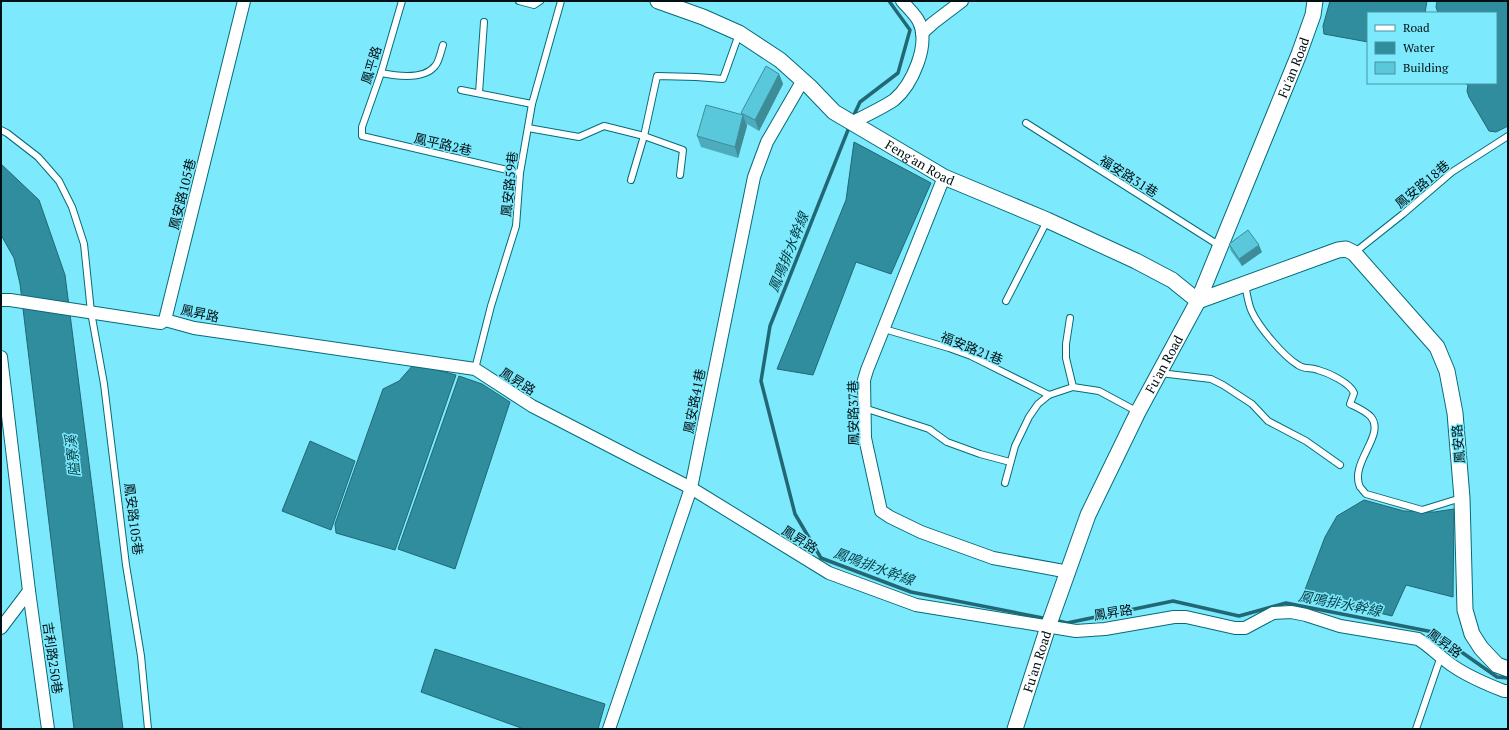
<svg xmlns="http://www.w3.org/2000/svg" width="1509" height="730" viewBox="0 0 1509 730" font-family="'PT Serif','Noto Sans TC',serif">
	<rect width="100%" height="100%" fill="#7de9fc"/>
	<g fill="#308d9d" stroke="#226874">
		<polygon points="1330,1 1427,1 1425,13 1368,13 1368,42 1324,34 1323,26"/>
		<polygon points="1437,1 1508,1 1508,126 1496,132 1489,131 1469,97 1467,91 1468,85 1465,83 1496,83 1496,13 1438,13 1436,7"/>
		<polygon points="854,142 931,183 891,274 856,262 813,375 777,369 846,200"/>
		<polygon points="1,164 39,200 65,275 123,729 74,729 20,284 14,258 1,235"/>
		<polygon points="414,364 456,375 395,550 336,533 335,524 383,389 399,381"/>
		<polygon points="459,376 482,384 510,402 455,569 398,549"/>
		<polygon points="310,441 355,461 331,530 282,511"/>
		<polygon points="1364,500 1404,511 1434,512 1454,509 1453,597 1406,585 1392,616 1303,595 1325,537 1337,516"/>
		<polygon points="435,649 605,704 598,729 524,729 421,692"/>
	</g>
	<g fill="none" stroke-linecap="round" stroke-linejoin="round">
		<g stroke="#226874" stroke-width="3.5">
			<polyline points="853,117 860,102 898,73 910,30 889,1"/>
			<polyline points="850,125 770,326 761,381 795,514 821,558 911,592 1048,619"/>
			<polyline points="1054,620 1067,623 1173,601 1239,616 1286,603 1433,632 1497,677 1508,678"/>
		</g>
		<g stroke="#066b79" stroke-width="8">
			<g id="service">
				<polyline points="402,1 381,73 362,127 362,136 520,173"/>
				<polyline points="519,1 534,5 540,1"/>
				<path d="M381,73c15,3 43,7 54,-7 4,-4 6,-15 8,-21"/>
				<polyline points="461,90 532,104"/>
				<polyline points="479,93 484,22"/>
				<polyline points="1026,123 1220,246"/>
				<polyline points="528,128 579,137 604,126 644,136 683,150 680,175"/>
				<polyline points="1,130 7,133 38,157 59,181 72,207 84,244 91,312 104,384 126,565 141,656 148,729"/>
				<polyline points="631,180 644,136 657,76 696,77 723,79 739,34"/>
				<polyline points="1354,253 1403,214 1452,172 1508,136"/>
				<path d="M1245,285c2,8 3,19 7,27 7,15 31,44 46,53 7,5 13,2 20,5 11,3 32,13 36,23l-4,11c6,3 16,7 21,13 15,18 -22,46 -11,70 2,2 4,5 6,7l56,16 39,-12"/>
				<polyline points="1006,301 1047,221"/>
				<polyline points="1070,318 1066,344 1066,358 1073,387"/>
				<polyline points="884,329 949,348 971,356 1049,395"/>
				<polyline points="475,369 491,306 516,226 520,173 532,104 561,1"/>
				<polyline points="1160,373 1211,379 1223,385 1252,404 1268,421 1306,441 1340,465"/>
				<polyline points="864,408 929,429 947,442 980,454 1010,462"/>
				<polyline points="1005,483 1015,446 1029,417 1038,404 1049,395 1073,387 1099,391 1138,412"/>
				<polyline points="1416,729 1441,656"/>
			</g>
		</g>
		<g stroke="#066b79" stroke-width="14">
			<g id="minor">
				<polyline points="922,33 933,23 962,1"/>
				<path d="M851,123c12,-6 33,-16 43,-23 18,-15 36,-55 25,-78 -3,-7 -12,-15 -17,-21"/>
				<polyline points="944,177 867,370 864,380 865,438 881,511 890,517 921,532 993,558 1069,572"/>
				<polyline points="1,300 10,300 154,322 161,323 165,320 244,1"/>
				<path d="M165,320l29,8 281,41 57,37 159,82 138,85 87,32 160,26 29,-2 69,-12h12l49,11h10l28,-15 18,-1 15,3 34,11 78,13c13,8 23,19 35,27 16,11 33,18 51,25h4"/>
				<polyline points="1,357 29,591 48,729"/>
				<polyline points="1,628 29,591"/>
				<polyline points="609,729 691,488 754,177 767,142 803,80"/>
			</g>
		</g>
		<g stroke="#066b79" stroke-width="17">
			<g id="tertiary">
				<path id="s1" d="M658,1l45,16 36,16 41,27 29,26 25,26 110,65 103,43 89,41 36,19 26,21 140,-51 8,-1 8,4 83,94 10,24 8,42 7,85 3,112 7,24 9,14 16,17 11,4"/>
				<path id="s2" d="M1015,729l33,-102 40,-112 50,-103 60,-111 101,-247 14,-39 2,-14"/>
			</g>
		</g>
		<use href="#service" stroke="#fff" stroke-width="6"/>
		<use href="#minor" stroke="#fff" stroke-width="12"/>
		<use href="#tertiary" stroke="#fff" stroke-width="15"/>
	</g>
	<g fill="#4dacbc">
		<polygon points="779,74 783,84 759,131 747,124 747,126 738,158 701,147 697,136 742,115 741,113"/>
		<polygon points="1229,244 1262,252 1242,266 1231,251"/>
	</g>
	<g fill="#3f8c99">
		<polygon points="779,74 783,84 759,131 755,120"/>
		<polygon points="743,115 747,126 738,158 735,147"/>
		<polygon points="1259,245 1262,252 1242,266 1239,259"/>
	</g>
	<g fill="#5ac8db" stroke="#3f8c99">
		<polygon points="766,66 779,74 755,120 741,113"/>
		<polygon points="706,105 743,115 735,147 697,136"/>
		<polygon points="1248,230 1259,245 1239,259 1229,244"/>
	</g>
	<g text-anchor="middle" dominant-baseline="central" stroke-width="3" stroke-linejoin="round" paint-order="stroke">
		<g font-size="13" fill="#001115" stroke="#7de9fc">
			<text transform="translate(371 65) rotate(-73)">鳳平路</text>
			<text stroke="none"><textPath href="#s2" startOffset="719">Fu'an Road</textPath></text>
			<text transform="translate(443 144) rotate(13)">鳳平路2巷</text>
			<text stroke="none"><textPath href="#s1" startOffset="311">Feng'an Road</textPath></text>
			<text transform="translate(1129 176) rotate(32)">福安路31巷</text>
			<text transform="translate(509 184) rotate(-84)">鳳安路59巷</text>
			<text transform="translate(1422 184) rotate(-40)">鳳安路18巷</text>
			<text transform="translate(182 194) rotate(-76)">鳳安路105巷</text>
			<text transform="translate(200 313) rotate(12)">鳳昇路</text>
			<text transform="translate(972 348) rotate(22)">福安路21巷</text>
			<text stroke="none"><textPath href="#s2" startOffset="395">Fu'an Road</textPath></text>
			<text transform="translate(518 381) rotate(32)">鳳昇路</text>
			<text transform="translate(694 401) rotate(-79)">鳳安路41巷</text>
			<text transform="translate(853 413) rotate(-91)">鳳安路37巷</text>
			<text transform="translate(1458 444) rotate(-95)">鳳安路</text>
			<text transform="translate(134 519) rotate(83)">鳳安路105巷</text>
			<text transform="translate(800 539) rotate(32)">鳳昇路</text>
			<text transform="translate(1113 612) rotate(-9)">鳳昇路</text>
			<text transform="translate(1445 643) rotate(36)">鳳昇路</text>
			<text transform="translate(53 658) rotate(82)">吉利路250巷</text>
			<text stroke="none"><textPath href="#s2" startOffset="71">Fu'an Road</textPath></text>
		</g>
		<g font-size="14" font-style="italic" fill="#084149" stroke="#7de9fc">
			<text transform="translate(788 252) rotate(-68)">鳳鳴排水幹線</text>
			<text transform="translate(72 456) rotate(-96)">隘寮溪</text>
			<text transform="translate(874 566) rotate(20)">鳳鳴排水幹線</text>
			<text transform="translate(1340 603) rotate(11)">鳳鳴排水幹線</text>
		</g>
	</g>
	<rect width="1509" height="730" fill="none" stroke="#001115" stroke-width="4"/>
	<rect x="1367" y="12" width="130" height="72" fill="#7de9fc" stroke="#4b93a0"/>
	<rect x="1375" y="25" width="20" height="6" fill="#ffffff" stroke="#4b93a0"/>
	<text x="1403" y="32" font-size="12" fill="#001115">Road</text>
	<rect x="1375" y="42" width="20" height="12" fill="#308d9d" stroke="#4b93a0"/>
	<text x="1403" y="52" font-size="12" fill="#001115">Water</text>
	<rect x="1375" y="62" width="20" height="12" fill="#5ac8db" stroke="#4b93a0"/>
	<text x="1403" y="72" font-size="12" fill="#001115">Building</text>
</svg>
